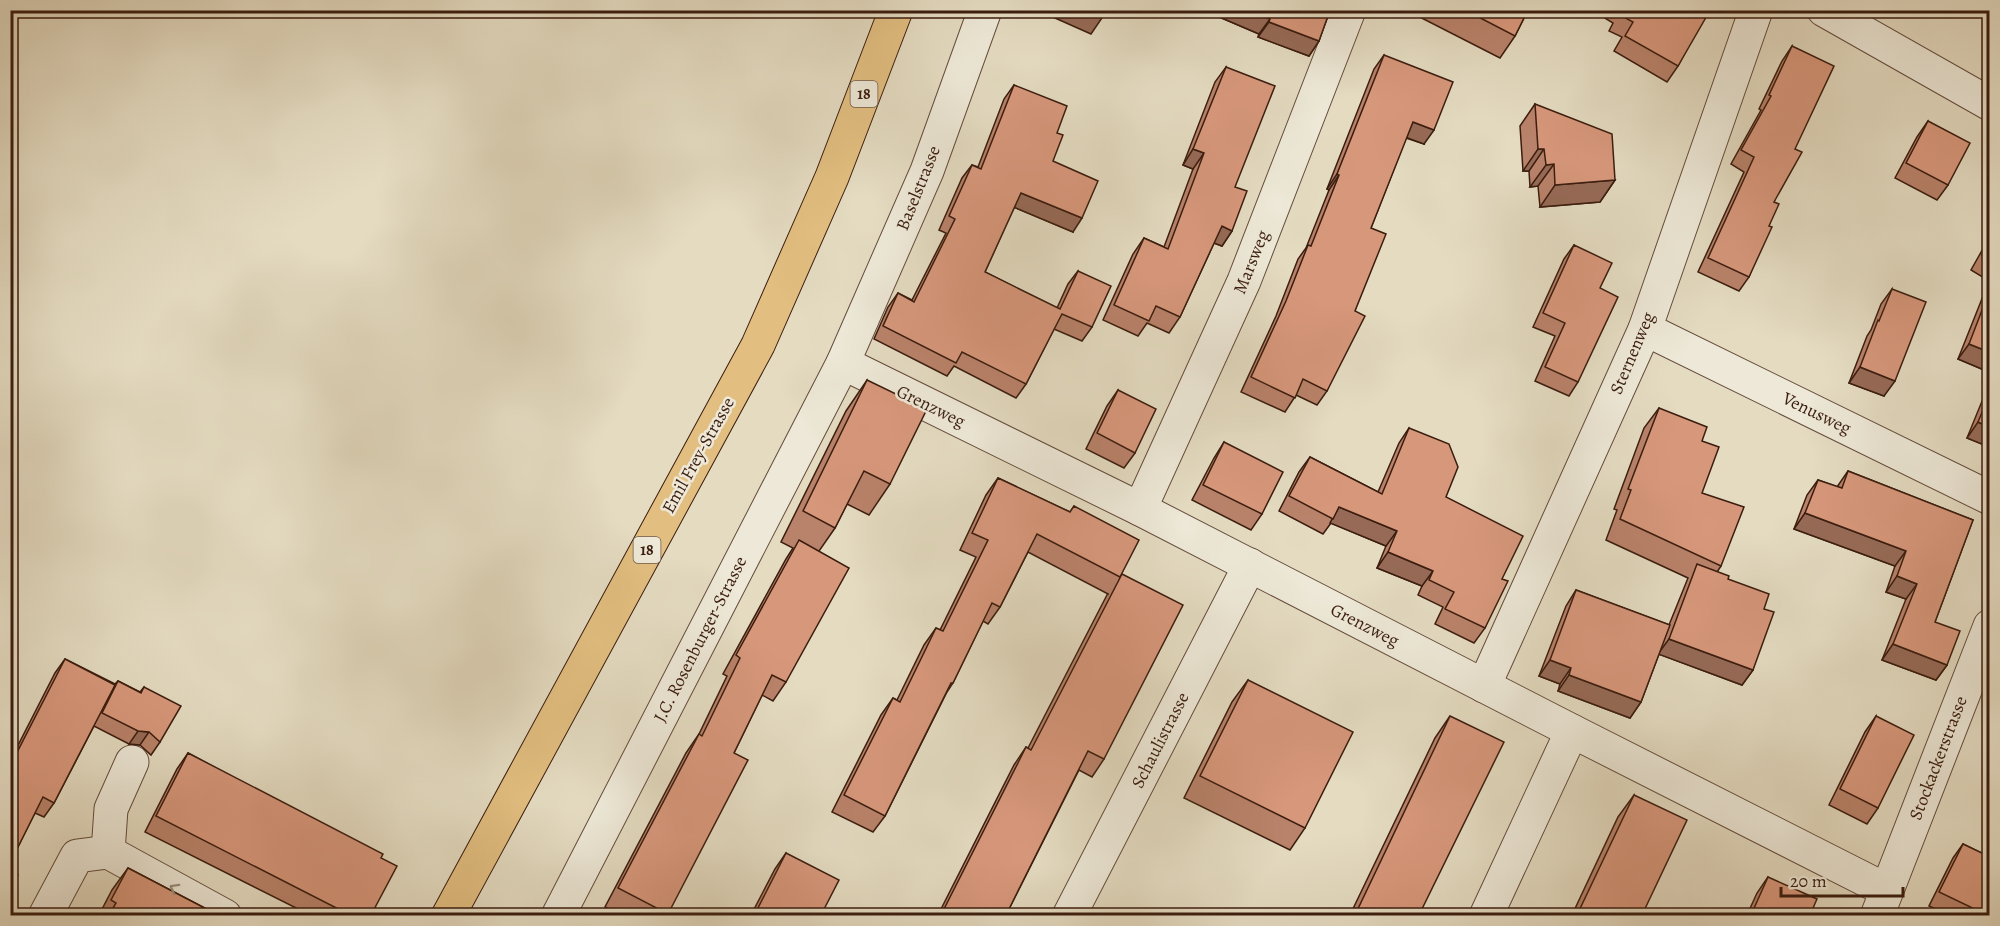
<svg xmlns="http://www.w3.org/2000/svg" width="2000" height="926" viewBox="0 0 2000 926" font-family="Alegreya,serif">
	<rect width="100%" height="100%" fill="#e4dbc1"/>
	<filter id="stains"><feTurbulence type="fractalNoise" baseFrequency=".00333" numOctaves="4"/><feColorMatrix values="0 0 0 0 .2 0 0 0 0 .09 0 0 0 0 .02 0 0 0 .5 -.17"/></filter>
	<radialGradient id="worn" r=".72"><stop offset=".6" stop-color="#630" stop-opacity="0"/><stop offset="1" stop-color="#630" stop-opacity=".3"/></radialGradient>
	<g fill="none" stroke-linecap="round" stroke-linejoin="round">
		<g stroke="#654c3c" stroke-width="35">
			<g id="street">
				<polyline points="1824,10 1990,104"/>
				<polyline points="1645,329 1990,498"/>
				<polyline points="843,363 1140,509 1572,731 1886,890"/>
				<polyline points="1140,509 1244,281 1349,10"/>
				<polyline points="1484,686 1645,329 1756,10"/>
				<polyline points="108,852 111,809 132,762"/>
				<polyline points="45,916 77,856 108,852 225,916"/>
				<polyline points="558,916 843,363 927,171 985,10"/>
				<polyline points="1069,916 1250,565"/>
				<polyline points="1486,916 1572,731"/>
				<polyline points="1877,916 1990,626"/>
			</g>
		</g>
		<g stroke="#3b1d0f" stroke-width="35">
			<polyline id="primary" points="448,916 758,345 832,177 896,10"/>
		</g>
		<use href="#street" stroke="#ede8d7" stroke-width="33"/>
		<use href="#primary" stroke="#e2be80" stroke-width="33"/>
	</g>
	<g fill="#b9826a" stroke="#3b1d0f" stroke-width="1.5">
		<polygon points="1203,10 1330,10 1319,41 1309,56 1258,37 1259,34"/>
		<polygon points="1406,10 1528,10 1515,36 1500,58"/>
		<polygon points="1592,10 1707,10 1678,66 1667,82 1614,51 1622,37 1609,31 1613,23"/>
		<polygon points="1792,46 1795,149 1774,202 1769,226 1749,277 1739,291 1698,272 1744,172 1731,164 1761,110 1759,109 1782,61"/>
		<polygon points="1384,55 1424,144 1406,138 1371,228 1355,311 1327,391 1317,405 1296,395 1285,412 1241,392 1276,316 1298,259 1306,248 1329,190 1327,189 1374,69"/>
		<polygon points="1226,67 1235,187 1232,231 1222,246 1214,243 1180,317 1169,333 1147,323 1138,336 1103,320 1133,254 1144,238 1164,247 1193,169 1183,165 1215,82"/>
		<polygon points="1014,85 1057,133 1053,161 1073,232 1014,207 985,272 1057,308 1068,284 1078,271 1092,327 1082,341 1054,329 1026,384 1016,398 954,366 947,376 874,339 888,307 898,293 912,300 946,233 939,230 962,178 972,165 978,167 1004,99"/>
		<polygon points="1535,104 1615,180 1600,202 1540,207 1538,186 1530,187 1529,171 1523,171 1520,126"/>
		<polygon points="1928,121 1948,185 1937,200 1895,178 1917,137"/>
		<polygon points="1989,238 1989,281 1971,270"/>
		<polygon points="1574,245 1600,288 1578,382 1569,396 1535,381 1555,336 1533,327 1564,259"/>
		<polygon points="1989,281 1989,372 1958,359"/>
		<polygon points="1892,289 1884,396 1849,383 1867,336 1871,330 1881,304"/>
		<polygon points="867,380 890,484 869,515 847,504 835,528 819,551 786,682 773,701 762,695 734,753 668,914 667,915 621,915 605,907 686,753 699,734 727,676 723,674 786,559 793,548 781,542 846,411"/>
		<polygon points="1989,384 1989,447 1967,438"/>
		<polygon points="1118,390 1135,453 1124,468 1086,449 1107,406"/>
		<polygon points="1659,408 1702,441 1702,493 1721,566 1717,572 1728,579 1764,609 1753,670 1742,685 1659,654 1641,702 1630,718 1558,691 1560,684 1539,676 1566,606 1576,590 1669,625 1688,578 1606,540 1617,510 1614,509 1644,428"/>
		<polygon points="1409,428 1446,497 1502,579 1485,628 1474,643 1435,624 1443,607 1418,595 1422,586 1377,568 1386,546 1331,523 1323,534 1279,511 1299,472 1310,457 1378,492 1399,443"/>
		<polygon points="1224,442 1262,514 1251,530 1192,500 1214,458"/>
		<polygon points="1848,471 1973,520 1935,622 1947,665 1936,680 1882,660 1906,599 1886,592 1895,566 1794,529 1807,495 1818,480 1837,487"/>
		<polygon points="998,478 1070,512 1074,506 1120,576 1104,759 1092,777 1079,770 1006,915 938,915 1014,765 1026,747 1028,748 1108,593 1108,594 1028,552 1000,607 988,624 983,621 953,683 947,692 885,816 873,832 832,812 881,715 893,698 897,700 924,645 936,628 940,630 976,557 960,550 986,495"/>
		<polygon points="65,659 115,684 118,681 140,692 144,687 160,742 151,755 140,745 129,744 94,726 54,803 44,817 35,813 10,863 10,761 55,673"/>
		<polygon points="1248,680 1305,828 1290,850 1184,798 1232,702"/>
		<polygon points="1450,716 1419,915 1350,915 1435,738"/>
		<polygon points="1876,716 1878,808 1867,824 1829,805 1865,732"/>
		<polygon points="188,753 381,858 371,915 310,915 145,832 177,769"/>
		<polygon points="1634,795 1642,915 1572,915 1618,817"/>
		<polygon points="1963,844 1985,855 1989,848 1989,915 1949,915 1929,906 1953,858"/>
		<polygon points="786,853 821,915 751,915 775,869"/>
		<polygon points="128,868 218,915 99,915 112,890"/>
		<polygon points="1768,877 1810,915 1747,915 1757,893"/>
	</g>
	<g fill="#966a56" stroke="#3b1d0f" stroke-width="1.5">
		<polygon points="1037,10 1103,10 1106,12 1091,34"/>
		<polygon points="1203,10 1250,10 1270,19 1259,34"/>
		<polygon points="1269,22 1319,41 1309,56 1258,37"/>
		<polygon points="1413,122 1434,130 1424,144 1402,136"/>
		<polygon points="1193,149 1204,153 1193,169 1183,165"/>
		<polygon points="1538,149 1544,149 1529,171 1523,171"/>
		<polygon points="1554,164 1538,186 1530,187 1546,165"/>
		<polygon points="1337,174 1339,175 1329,190 1327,189"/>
		<polygon points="1615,180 1600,202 1540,207 1555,185"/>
		<polygon points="1021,193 1082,218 1073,232 1011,206"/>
		<polygon points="1222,226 1232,231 1222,246 1211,242"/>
		<polygon points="1969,344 1989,352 1989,372 1958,359"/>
		<polygon points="1860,367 1895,381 1884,396 1849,383"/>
		<polygon points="1978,422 1989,427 1989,447 1967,438"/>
		<polygon points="1339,507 1397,531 1386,546 1330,523"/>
		<polygon points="1805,513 1906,551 1895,566 1794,529"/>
		<polygon points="1388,552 1433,571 1422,586 1377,568"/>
		<polygon points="1897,576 1917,584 1906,599 1886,592"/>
		<polygon points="1669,639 1753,670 1742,685 1658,654"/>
		<polygon points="1893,644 1947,665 1936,680 1882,660"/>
		<polygon points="1550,660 1571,668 1560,684 1539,676"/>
		<polygon points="1569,675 1641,702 1630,718 1558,691"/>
		<polygon points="138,731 149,732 140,745 129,744"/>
	</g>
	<g fill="#d7977b" stroke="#3b1d0f" stroke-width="1.5">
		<polygon points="1250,10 1330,10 1319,41 1269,22 1270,19"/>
		<polygon points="1465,10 1528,10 1515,36"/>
		<polygon points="1622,10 1707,10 1709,12 1678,66 1625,36 1633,22 1620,15"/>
		<polygon points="1792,46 1834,66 1795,149 1802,152 1774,202 1779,204 1769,226 1772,227 1749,277 1708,258 1754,157 1741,150 1771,96 1769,95"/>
		<polygon points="1384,55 1453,82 1434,130 1413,122 1371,228 1386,234 1355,311 1365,316 1327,391 1303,379 1295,398 1251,377 1286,301 1308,245 1311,246 1339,175 1337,174"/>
		<polygon points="1226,67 1275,86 1235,187 1247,191 1232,231 1222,226 1180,317 1156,306 1149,321 1114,305 1144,238 1168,249 1204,153 1193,149"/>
		<polygon points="1014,85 1067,106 1057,133 1063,135 1053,161 1098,181 1082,218 1021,193 985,272 1060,309 1078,271 1111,286 1092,327 1062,314 1026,384 962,352 956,363 883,326 898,293 914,302 955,219 949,216 972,165 981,169"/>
		<polygon points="1535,104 1612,134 1615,180 1555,185 1554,164 1546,165 1544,149 1538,149"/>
		<polygon points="1928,121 1970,143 1948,185 1906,163"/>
		<polygon points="1989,242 1989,259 1982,255"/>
		<polygon points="1574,245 1612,263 1600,288 1618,297 1578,382 1545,367 1565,323 1543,313"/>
		<polygon points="1892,289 1926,302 1895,381 1860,367 1878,320 1879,321"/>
		<polygon points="1989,292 1989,352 1969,344"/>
		<polygon points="867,380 927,409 890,484 864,471 835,528 803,511"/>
		<polygon points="1118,390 1156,409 1135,453 1097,433"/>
		<polygon points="1989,395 1989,427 1978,422"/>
		<polygon points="1659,408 1707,427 1702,441 1719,447 1702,493 1744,507 1721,566 1620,519 1631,490 1628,489"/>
		<polygon points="1409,428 1449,444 1458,467 1446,497 1523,536 1502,579 1508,581 1485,628 1445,609 1454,592 1429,580 1433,571 1388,552 1397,531 1339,507 1333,519 1289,496 1310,457 1382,494"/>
		<polygon points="1224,442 1283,472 1262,514 1203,485"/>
		<polygon points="1848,471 1973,520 1935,622 1960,631 1947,665 1893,644 1917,584 1897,576 1906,551 1805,513 1818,480 1842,488"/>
		<polygon points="998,478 1070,512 1074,506 1139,540 1120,577 1037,534 1000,607 992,603 953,683 951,683 885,816 844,795 893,698 900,702 936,628 943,631 988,540 972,533"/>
		<polygon points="799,540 849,568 786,682 772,675 734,753 748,760 668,914 618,888 699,734 702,736 740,658 736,655"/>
		<polygon points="1697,564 1729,576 1728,579 1769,594 1764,609 1774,612 1753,670 1669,639"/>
		<polygon points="1122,574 1183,605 1104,759 1088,751 1006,915 941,915 1026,747 1031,750"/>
		<polygon points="1576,590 1670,625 1641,702 1569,675 1571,668 1550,660"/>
		<polygon points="65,659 115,685 54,803 43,797 10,863 10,766"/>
		<polygon points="1248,680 1353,732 1305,828 1200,776"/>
		<polygon points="118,681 141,693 144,687 181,706 160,742 149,732 138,731 102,713"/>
		<polygon points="1450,716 1504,742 1419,915 1355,915"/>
		<polygon points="1876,716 1914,735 1878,808 1840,789"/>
		<polygon points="188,753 383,854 381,858 397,866 371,915 350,915 309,894 156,816"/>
		<polygon points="1634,795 1687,820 1642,915 1577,915"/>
		<polygon points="1963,844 1986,855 1989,848 1989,915 1987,915 1939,892"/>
		<polygon points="786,853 839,880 821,915 773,915 758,908"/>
		<polygon points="128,868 218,915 109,915 116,903 111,900"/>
		<polygon points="10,871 18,875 10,890"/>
		<polygon points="1768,877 1817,899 1810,915 1751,915"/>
	</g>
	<defs><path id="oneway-chevron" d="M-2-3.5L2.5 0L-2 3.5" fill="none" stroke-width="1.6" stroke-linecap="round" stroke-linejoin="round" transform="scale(1.5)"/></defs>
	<use stroke="#9d8d7d" href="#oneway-chevron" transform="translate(174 888) rotate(-151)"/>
	<g text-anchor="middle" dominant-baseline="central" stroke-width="5" stroke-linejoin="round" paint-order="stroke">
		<g fill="#ede8d7" stroke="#705a4b" stroke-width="1.5">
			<rect x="850.5" y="81" width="27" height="26" rx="4.5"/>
			<rect x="633.5" y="537" width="27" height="26" rx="4.5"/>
		</g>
		<g font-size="16" font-weight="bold" fill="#3b1d0f">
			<text x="864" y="94">18</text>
			<text x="647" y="550">18</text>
		</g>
		<g font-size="18" fill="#3b1d0f" stroke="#ede8d7">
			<text transform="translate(918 188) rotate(-68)">Baselstrasse</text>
			<text transform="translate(1251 262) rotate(-68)">Marsweg</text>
			<text transform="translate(1632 353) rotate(-67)">Sternenweg</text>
			<text transform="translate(931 406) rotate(26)">Grenzweg</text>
			<text transform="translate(1817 413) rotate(26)">Venusweg</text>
			<text transform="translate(698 455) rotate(-61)">Emil Frey-Strasse</text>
			<text transform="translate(1365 625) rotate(27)">Grenzweg</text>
			<text transform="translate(700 639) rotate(-63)">J.C. Rosenburger-Strasse</text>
			<text transform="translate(1160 740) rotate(-63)">Schaulistrasse</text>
			<text transform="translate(1938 758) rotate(-69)">Stockackerstrasse</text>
		</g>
	</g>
	<rect width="2000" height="926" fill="none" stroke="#e4dbc1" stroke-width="36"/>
	<rect x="12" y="12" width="1976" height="902" fill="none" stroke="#3b1d0f" stroke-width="3"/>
	<rect x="18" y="18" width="1964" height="890" fill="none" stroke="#3b1d0f" stroke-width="1.5"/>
	<path d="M1781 887v9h122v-9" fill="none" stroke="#3b1d0f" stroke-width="3"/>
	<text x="1790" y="887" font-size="18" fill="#3b1d0f" stroke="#ede8d7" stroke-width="4.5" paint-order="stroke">20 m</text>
	<rect width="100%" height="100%" filter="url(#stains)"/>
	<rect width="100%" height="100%" fill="url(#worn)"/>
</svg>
